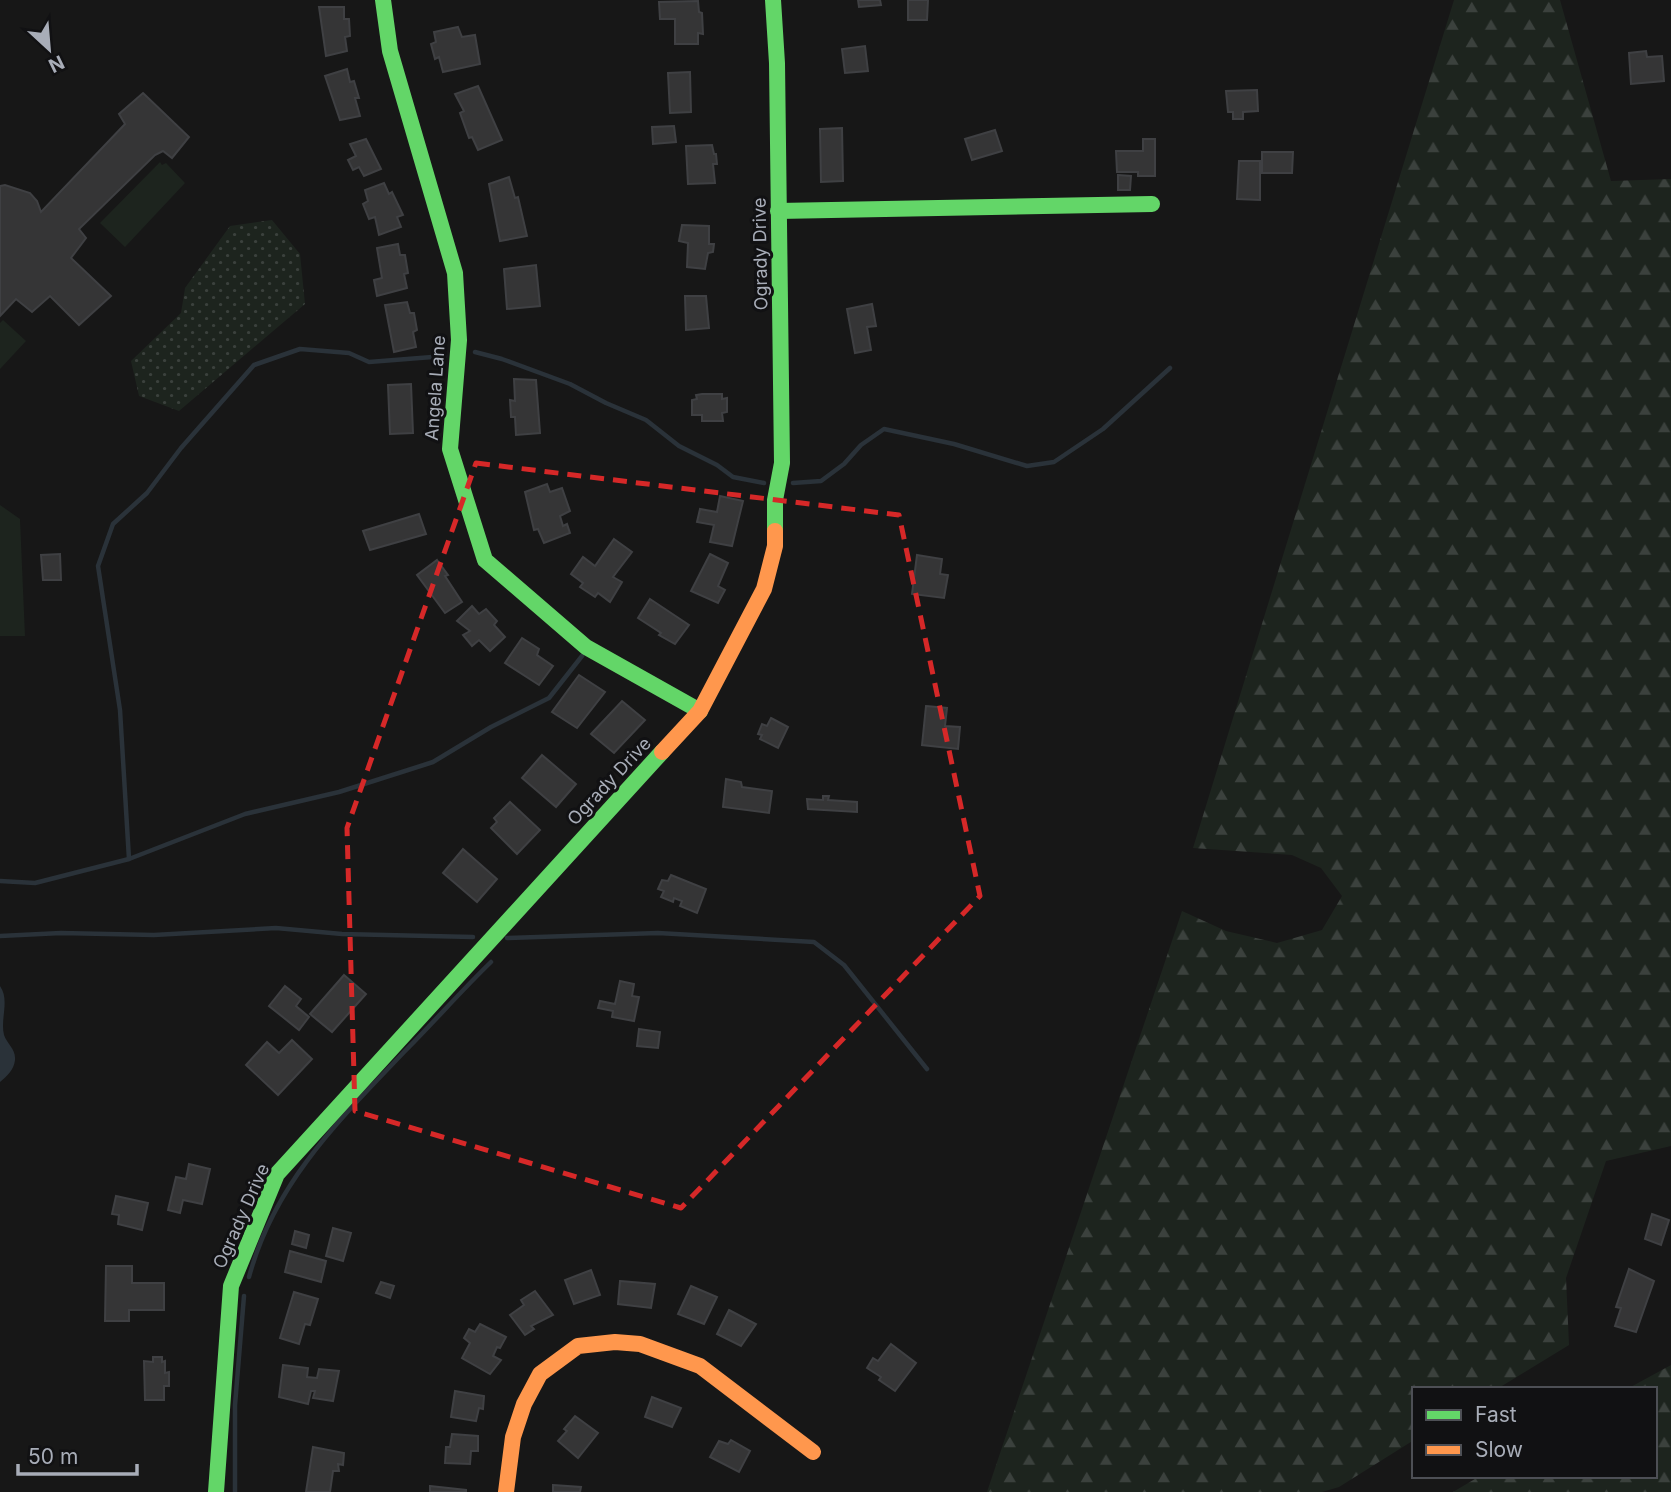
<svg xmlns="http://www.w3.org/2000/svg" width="1671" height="1492" viewBox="0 0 1671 1492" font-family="Inter,sans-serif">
	<defs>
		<pattern id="forest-firs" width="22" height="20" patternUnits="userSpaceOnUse" patternTransform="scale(1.75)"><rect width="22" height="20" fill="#1d241e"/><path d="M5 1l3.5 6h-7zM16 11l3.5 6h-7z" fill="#3b413d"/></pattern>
		<pattern id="park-dots" width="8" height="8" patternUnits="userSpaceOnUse" patternTransform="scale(1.75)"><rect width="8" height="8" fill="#1d241e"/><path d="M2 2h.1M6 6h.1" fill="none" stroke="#3b413d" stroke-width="1.8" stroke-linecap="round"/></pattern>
	</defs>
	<rect width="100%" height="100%" fill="#171717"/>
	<g fill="#1d241e">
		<polygon points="160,162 162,165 166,163 185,183 125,247 100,223"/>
		<polygon points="3,320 26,341 0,369 0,323"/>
		<polygon points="0,505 20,519 25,636 0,636"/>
	</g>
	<g fill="url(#forest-firs)">
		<polygon points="1454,0 1560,0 1611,181 1671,179 1671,1146 1606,1161 1566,1278 1569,1345 1497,1389 1414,1389 1414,1440 1339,1487 1322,1492 987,1492 1182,911 1226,931 1277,943 1322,930 1342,896 1321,868 1292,855 1193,848"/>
		<polygon points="1671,1365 1671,1492 1453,1492 1480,1476 1655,1476 1655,1389 1627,1389"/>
	</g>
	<polygon fill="url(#park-dots)" points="272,220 300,254 305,304 179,411 139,396 131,361 181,313 185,288 230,226"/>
	<path fill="#2a3239" d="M0,986c10,14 0,33 4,49 3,9 12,14 11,25 -1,10 -8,16 -15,22z"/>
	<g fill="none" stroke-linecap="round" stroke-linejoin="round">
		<g stroke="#2a3239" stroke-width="4.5">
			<polyline points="475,352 502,359 570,384 606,403 646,420 679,446 717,465 733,477 764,483"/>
			<polyline points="793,483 821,481 844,464 861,445 884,429 954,444 1027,466 1054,462 1103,429 1170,368"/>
			<polyline points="129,859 245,814 339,792 433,762 491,727 549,698 582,656"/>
			<polyline points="0,881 35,883 129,859 120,710 98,566 113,524 147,493 181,448 254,365 300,349 349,353 369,362 445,356"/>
			<polyline points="0,936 61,933 154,935 276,928 342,934 473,937"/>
			<polyline points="507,938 658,933 814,942 844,965 927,1069"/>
			<path d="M249,1277c25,-94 91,-158 156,-226 29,-29 56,-60 86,-89"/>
			<polyline points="235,1492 235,1405 244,1296"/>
		</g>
	</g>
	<g fill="#353536" stroke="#3f4043" stroke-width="2">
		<polygon points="858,0 880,0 881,5 859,7"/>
		<polygon points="908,0 928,0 927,20 908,20"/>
		<polygon points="698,1 699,12 702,13 703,34 698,33 698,44 675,44 675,19 660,19 659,2"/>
		<polygon points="319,7 344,7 344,19 349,19 350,36 345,37 347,51 326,56"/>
		<polygon points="458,27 462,37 475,35 480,64 443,72 439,57 435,59 431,44 436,42 434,32"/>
		<polygon points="865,46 868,71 845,73 842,49"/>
		<polygon points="1646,51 1647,57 1662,56 1664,81 1631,84 1629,53"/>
		<polygon points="347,69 350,82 354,81 359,98 355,98 360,116 340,120 325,76"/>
		<polygon points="690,72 691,112 670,113 668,73"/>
		<polygon points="478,86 502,140 478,150 472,137 469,138 460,113 464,111 455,94"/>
		<polygon points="1257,90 1258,111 1243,112 1243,119 1233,119 1233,112 1228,112 1226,91"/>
		<polygon points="143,93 189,137 172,158 163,151 155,155 79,229 86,238 71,258 111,296 79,325 50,296 32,312 16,299 0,316 0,186 5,185 30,193 37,201 41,212 125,124 119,114"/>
		<polygon points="674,126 676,142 653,144 652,127"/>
		<polygon points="842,128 843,181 821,182 820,129"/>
		<polygon points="995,130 1002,151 972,160 965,139"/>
		<polygon points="366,139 381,169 364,176 359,167 353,170 348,160 356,156 350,144"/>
		<polygon points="1143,139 1155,139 1155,176 1138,176 1138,172 1117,172 1116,151 1143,151"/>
		<polygon points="712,145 714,154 716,154 717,164 713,164 715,183 688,184 686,146"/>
		<polygon points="1262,152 1293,152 1292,173 1262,173"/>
		<polygon points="1239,161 1260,161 1260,200 1237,199"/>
		<polygon points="1118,175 1131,176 1130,190 1118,190"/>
		<polygon points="509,177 515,198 518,197 527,236 500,241 489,184"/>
		<polygon points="384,183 389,194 392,192 403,215 397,217 401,227 379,235 375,217 369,219 363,204 368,201 365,190"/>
		<polygon points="682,225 709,226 709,244 714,244 713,252 708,253 705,269 687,267 688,243 679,241"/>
		<polygon points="398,244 400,255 405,255 408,273 404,274 407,288 377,296 374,280 382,278 377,248"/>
		<polygon points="536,265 540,306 507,309 504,269"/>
		<polygon points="685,296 706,296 709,328 686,330"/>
		<polygon points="407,302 410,313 414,313 417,330 413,332 416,347 394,352 385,305"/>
		<polygon points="872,304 876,326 867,327 871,350 855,353 847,309"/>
		<polygon points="514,379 536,380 540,433 516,435 515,417 511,417 510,400 515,401"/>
		<polygon points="411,384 413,433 390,434 388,385"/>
		<polygon points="702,394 722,394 722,399 727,398 727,412 722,413 723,421 702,421 702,415 692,415 692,400 697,399 696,395"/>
		<polygon points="547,484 550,492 562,488 570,511 560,516 563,526 567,524 570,533 544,543 538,529 534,530 525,492"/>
		<polygon points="720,496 743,501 732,546 710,542 714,525 697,522 700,509 717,512"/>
		<polygon points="419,514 426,534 370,550 363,531"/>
		<polygon points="614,539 632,552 613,577 622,582 610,602 598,593 595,597 580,587 583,583 571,574 583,557 595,566"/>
		<polygon points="60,554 61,580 43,580 41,555"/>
		<polygon points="710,554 728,563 718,586 725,590 718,603 691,591"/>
		<polygon points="917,555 942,559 940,574 948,575 944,598 912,594"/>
		<polygon points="437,560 448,575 445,576 462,602 445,613 417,575"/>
		<polygon points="650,599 689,625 675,644 659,635 661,633 638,618"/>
		<polygon points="472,606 479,614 486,609 497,621 494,625 505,637 490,651 479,640 472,646 463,635 470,631 457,621"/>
		<polygon points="522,638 539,649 537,655 553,666 539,685 505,663"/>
		<polygon points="579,675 605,692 577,728 552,712"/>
		<polygon points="622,701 645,720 614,753 591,734"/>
		<polygon points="926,706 947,708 945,726 960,727 958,749 922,745"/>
		<polygon points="771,718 788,727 778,748 760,739 762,735 758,734 762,724 767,726"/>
		<polygon points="542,755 576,784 556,807 522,778"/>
		<polygon points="726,779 741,782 742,787 772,791 769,813 723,807"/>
		<polygon points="823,796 829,796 828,800 857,802 857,812 808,809 807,799 823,800"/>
		<polygon points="510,802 540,830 517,854 491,828 497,822 494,818"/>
		<polygon points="463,849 497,879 477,902 443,873"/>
		<polygon points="671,875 706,889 697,913 680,906 682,901 674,898 673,902 661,897 664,891 658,889 662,880 668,881"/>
		<polygon points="344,975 366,994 332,1032 310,1014"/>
		<polygon points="620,981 634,984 632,996 639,997 634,1021 612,1017 613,1011 598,1008 600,1001 615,1004"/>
		<polygon points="285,986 301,999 296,1006 309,1017 299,1030 269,1006"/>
		<polygon points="639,1029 660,1032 658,1048 637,1046"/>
		<polygon points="292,1040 312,1059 278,1095 246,1065 267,1042 279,1053"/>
		<polygon points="189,1164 210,1169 202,1204 183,1200 180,1213 168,1210 176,1177 186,1179"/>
		<polygon points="116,1196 148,1203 142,1230 118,1224 119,1215 112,1214"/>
		<polygon points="1652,1214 1669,1220 1661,1245 1645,1239"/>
		<polygon points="333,1228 351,1233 343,1261 326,1256"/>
		<polygon points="295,1231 309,1235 306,1248 292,1244"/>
		<polygon points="290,1251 326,1261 321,1282 285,1272"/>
		<polygon points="106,1266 132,1266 132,1283 164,1283 164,1310 129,1310 129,1321 105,1321"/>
		<polygon points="1629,1269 1654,1281 1636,1332 1615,1326 1621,1308 1616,1307"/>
		<polygon points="591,1270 600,1295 574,1304 565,1280"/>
		<polygon points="620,1281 655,1284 651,1308 618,1304"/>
		<polygon points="381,1282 394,1286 390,1298 376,1293"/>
		<polygon points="691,1286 717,1297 704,1324 678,1314"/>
		<polygon points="535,1291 553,1315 531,1326 534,1329 525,1335 510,1315 524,1305 521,1300"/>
		<polygon points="294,1292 318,1299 310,1325 305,1324 299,1344 280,1338"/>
		<polygon points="729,1310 756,1324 741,1346 717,1334"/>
		<polygon points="480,1324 506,1337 500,1348 497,1347 493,1356 501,1360 490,1374 462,1358 470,1343 464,1338 469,1329 475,1332"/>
		<polygon points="891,1344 916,1363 895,1391 879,1380 881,1377 867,1368 873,1358 878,1361"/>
		<polygon points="153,1357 162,1357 162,1362 165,1361 165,1373 169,1372 169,1386 164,1386 164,1400 145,1400 144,1361 153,1362"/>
		<polygon points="283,1365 308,1368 307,1377 317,1378 319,1369 339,1371 333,1401 313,1398 315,1391 311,1391 308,1404 279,1397"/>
		<polygon points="455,1391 484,1396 483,1409 479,1408 476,1421 451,1417"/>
		<polygon points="652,1397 681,1408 672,1427 645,1417"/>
		<polygon points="575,1416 598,1433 578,1458 558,1441 567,1431 564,1429"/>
		<polygon points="452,1434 478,1436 478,1451 471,1451 470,1464 445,1463 446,1447 450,1447"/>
		<polygon points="731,1440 750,1451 739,1472 710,1457 719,1441 728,1444"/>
		<polygon points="313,1447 344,1453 343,1465 338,1464 339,1471 333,1471 330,1492 306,1492"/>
		<polygon points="553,1485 581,1487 580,1492 553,1492"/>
		<polygon points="430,1486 466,1490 466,1492 430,1492"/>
	</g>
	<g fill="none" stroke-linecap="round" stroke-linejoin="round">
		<g stroke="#63d668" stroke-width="16">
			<polyline points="383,0 390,51 455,273 459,340 450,449 485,560 586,647 700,711"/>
			<polyline points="773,0 777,63 782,463 775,500 775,531"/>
			<polyline points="778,211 1152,204"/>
			<polyline points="216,1492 231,1286 277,1174 662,752"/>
		</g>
		<g stroke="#ff974d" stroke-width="16">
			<polyline points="662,752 700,711 764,589 775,546 775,531"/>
			<polyline points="506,1492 513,1437 524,1404 540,1374 578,1346 615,1342 640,1344 700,1366 813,1452"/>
		</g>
	</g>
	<path fill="none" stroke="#d62828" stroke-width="5" stroke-dasharray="14 9" stroke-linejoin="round" d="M476,463l423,52 81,381 -299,312 -326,-97 -8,-283z"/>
	<g text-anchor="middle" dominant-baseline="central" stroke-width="6" stroke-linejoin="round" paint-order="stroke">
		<g font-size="18" fill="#a8adb8" stroke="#111113">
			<text transform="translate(760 254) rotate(-91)">Ogrady Drive</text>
			<text transform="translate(435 388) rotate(-86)">Angela Lane</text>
			<text transform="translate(609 781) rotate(-47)">Ogrady Drive</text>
			<text transform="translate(241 1216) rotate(-66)">Ogrady Drive</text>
		</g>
	</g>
	<rect x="1412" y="1387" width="245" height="91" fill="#111113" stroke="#4d4f55" stroke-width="2"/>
	<rect x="1426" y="1410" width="35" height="10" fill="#63d668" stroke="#4d4f55" stroke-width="2"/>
	<text x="1475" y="1422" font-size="21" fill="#a8adb8">Fast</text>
	<rect x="1426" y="1445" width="35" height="10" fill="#ff974d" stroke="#4d4f55" stroke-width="2"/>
	<text x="1475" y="1457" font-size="21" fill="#a8adb8">Slow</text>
	<g transform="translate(49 49) rotate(154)" stroke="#111113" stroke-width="5" paint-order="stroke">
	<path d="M0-5L12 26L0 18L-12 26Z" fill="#a8adb8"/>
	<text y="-10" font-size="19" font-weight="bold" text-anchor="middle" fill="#a8adb8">N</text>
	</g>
	<path d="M18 1464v10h119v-10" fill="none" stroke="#a8adb8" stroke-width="3.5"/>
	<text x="28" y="1464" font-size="21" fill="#a8adb8" stroke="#111113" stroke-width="5" paint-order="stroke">50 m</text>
</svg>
